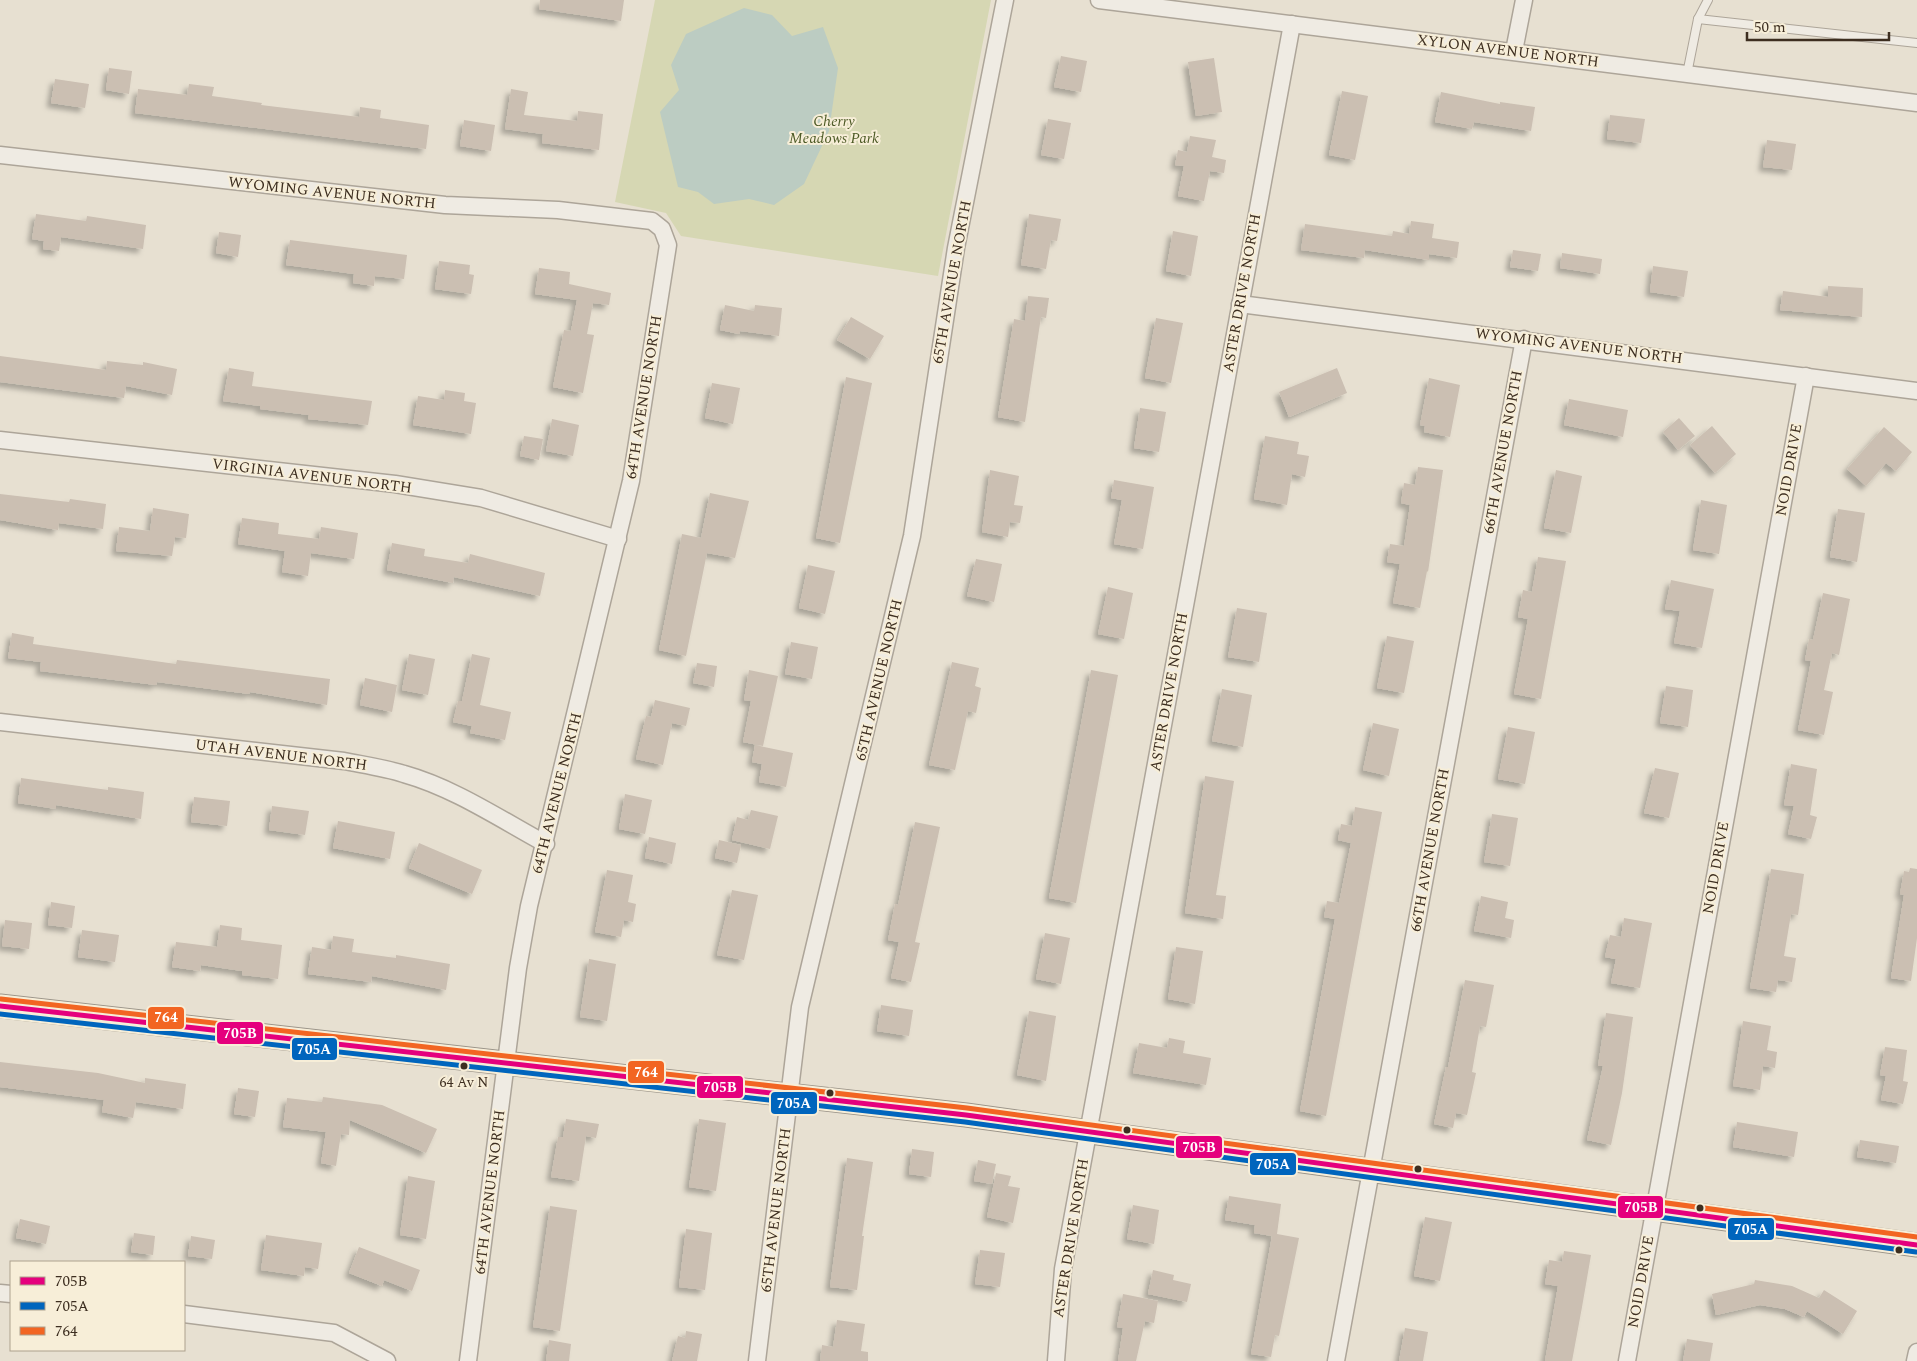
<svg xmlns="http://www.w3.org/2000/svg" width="1917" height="1361" viewBox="0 0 1917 1361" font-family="Spectral,serif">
	<defs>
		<filter id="shadow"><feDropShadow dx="-4.5" dy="4.5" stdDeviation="2.5" flood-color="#0004"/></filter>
	</defs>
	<rect width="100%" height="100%" fill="#e7e0d1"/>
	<polygon fill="#d6d7b3" points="655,0 991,0 938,276 681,236 666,213 615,202"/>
	<polygon fill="#bcccc2" points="744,8 772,15 792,36 823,27 838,68 829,131 804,184 774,205 749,199 714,204 698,192 678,187 660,112 679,90 671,65 686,34"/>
	<g fill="#cbbfb2" filter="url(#shadow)">
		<polygon points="540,0 624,0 621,21 539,9"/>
		<polygon points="1061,56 1087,61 1081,92 1054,87"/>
		<polygon points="1214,58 1222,112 1196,116 1188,62"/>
		<polygon points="109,68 132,71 129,94 106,90"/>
		<polygon points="55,79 89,84 85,108 51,103"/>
		<polygon points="189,84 214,87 212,96 262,103 261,105 359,117 360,107 381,110 380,118 429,125 426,149 135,113 138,89 187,95"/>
		<polygon points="511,89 528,92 524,115 577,121 578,111 603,114 599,150 542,143 543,134 505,129"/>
		<polygon points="1342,91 1368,96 1355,160 1329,155"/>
		<polygon points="1441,92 1500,104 1500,102 1535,107 1531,131 1474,122 1472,129 1435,122"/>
		<polygon points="1610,115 1645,119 1641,143 1607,139"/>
		<polygon points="1048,119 1071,123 1064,159 1041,155"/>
		<polygon points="464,120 495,125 491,151 460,146"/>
		<polygon points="1190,136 1216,140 1212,157 1226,160 1224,173 1210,171 1204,201 1178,196 1184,166 1175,165 1178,150 1187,152"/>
		<polygon points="1767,140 1796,144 1792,170 1763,167"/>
		<polygon points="36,214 86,221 87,216 146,225 143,249 61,237 59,251 43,249 44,241 32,239"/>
		<polygon points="1029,214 1061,219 1057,241 1051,240 1046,269 1021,265"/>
		<polygon points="1411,221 1434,224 1432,238 1459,242 1457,258 1429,254 1429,260 1365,250 1364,258 1301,250 1305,224 1392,236 1393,231 1409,234"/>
		<polygon points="1173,231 1198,236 1191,276 1166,271"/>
		<polygon points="219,232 241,235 238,257 216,253"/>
		<polygon points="290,240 407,255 404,279 375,276 374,286 353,283 354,274 286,265"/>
		<polygon points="1513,250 1541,254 1538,271 1510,267"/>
		<polygon points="1562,253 1602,259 1600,274 1560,268"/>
		<polygon points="439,261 470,265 469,274 474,275 471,294 435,289"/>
		<polygon points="1653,266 1688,271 1684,297 1650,292"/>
		<polygon points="539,268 570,272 569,284 611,293 609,305 593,303 587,334 594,335 583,393 553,387 564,330 571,331 577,300 535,294"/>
		<polygon points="1828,286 1863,288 1862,317 1780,310 1783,291 1828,297"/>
		<polygon points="1028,296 1049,298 1046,318 1041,317 1025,422 998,417 1014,319 1025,321"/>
		<polygon points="725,305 754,311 755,305 782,308 779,336 740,331 739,334 720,330"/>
		<polygon points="851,317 884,336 870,359 837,340"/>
		<polygon points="1156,318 1183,323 1171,383 1145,378"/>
		<polygon points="0,356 106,370 107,361 143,365 143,362 177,369 172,395 126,386 124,398 0,382"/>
		<polygon points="229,368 254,372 252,386 372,401 368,425 308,419 309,415 260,409 260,406 223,401"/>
		<polygon points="1337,368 1347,393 1289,417 1279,392"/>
		<polygon points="846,377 872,383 840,543 816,538"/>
		<polygon points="1429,378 1460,385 1450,437 1424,432 1425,426 1420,425"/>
		<polygon points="712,383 740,388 733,424 705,418"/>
		<polygon points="445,390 465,393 464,401 476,403 471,434 413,425 418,396 444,400"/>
		<polygon points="1569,399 1628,410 1623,437 1564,425"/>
		<polygon points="1140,408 1166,412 1159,452 1134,448"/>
		<polygon points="1679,418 1695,436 1678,450 1663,432"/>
		<polygon points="552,419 579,425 573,456 546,451"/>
		<polygon points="1712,426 1736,454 1715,473 1690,445"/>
		<polygon points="1884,427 1912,452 1896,471 1886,463 1866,486 1847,469"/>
		<polygon points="524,436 543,439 539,460 520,456"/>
		<polygon points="1265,436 1299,442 1297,454 1309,456 1305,477 1292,474 1287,505 1254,499"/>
		<polygon points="1418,467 1443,470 1428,572 1427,571 1420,608 1393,603 1400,564 1387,562 1390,544 1404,546 1410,505 1401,503 1404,483 1415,485"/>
		<polygon points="990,470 1019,476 1014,505 1023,506 1020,523 1010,522 1008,537 982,532"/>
		<polygon points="1556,470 1582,476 1571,533 1544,528"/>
		<polygon points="1114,480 1154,487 1143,549 1114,544 1122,500 1111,498"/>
		<polygon points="710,493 749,501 735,558 707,553 686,656 659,650 682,534 701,538"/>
		<polygon points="0,494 69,502 70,499 106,504 103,529 59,523 58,530 0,520"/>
		<polygon points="1701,500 1727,505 1719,554 1693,550"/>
		<polygon points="153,508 189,514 186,538 175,537 172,556 116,551 119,527 150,531"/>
		<polygon points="1838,509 1865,513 1857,562 1830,557"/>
		<polygon points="242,518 279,523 278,534 319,539 321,527 358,533 354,559 311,553 308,576 282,572 285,551 238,544"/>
		<polygon points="392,543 425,549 424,556 468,563 470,554 545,573 540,596 454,577 453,583 387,570"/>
		<polygon points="1538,557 1566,561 1541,699 1514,694 1528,619 1518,617 1523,590 1532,592"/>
		<polygon points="976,559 1002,564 994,602 967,596"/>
		<polygon points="808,565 835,571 825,614 799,608"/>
		<polygon points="1671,580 1714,589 1702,648 1674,643 1680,611 1665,609"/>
		<polygon points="1108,587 1133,593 1124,639 1098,634"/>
		<polygon points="1823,593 1850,599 1839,655 1832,653 1824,690 1833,692 1824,735 1798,730 1811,661 1805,660 1809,639 1813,640"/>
		<polygon points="1237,608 1267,613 1259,662 1228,657"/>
		<polygon points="12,633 34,637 33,644 176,664 177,660 330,679 327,705 250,692 249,694 157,682 156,685 40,671 41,662 8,658"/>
		<polygon points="1387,636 1414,641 1404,693 1377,688"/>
		<polygon points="791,642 818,647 812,679 785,674"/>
		<polygon points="409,654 435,659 428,695 402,690"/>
		<polygon points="472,654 490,658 480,705 511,712 505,740 470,733 472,726 453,722 458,701 462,701"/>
		<polygon points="952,662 979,668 975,686 981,688 976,713 968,711 955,770 929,765"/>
		<polygon points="697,663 717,666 714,687 693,683"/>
		<polygon points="749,670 778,676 763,746 743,742 751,701 744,700"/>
		<polygon points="1091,670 1118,675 1076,903 1049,898"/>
		<polygon points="365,678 397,685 392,712 360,705"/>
		<polygon points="1666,686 1693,690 1688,727 1660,723"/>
		<polygon points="1222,689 1252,695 1243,747 1212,741"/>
		<polygon points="655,700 690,708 686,726 672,723 663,765 636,759 646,716 651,717"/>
		<polygon points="1373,723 1399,729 1389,776 1363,770"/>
		<polygon points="1508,727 1535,732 1525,784 1498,779"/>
		<polygon points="755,745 793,753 786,787 759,782 762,764 752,762"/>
		<polygon points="1791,764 1817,769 1810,815 1817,817 1811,839 1788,834 1794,806 1784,805"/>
		<polygon points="1655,768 1679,773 1669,818 1644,813"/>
		<polygon points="1205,776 1234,781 1216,895 1226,896 1223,919 1185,913"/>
		<polygon points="21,778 108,790 108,787 144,792 141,819 56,805 56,809 18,803"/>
		<polygon points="625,794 652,800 645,834 619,829"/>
		<polygon points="194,797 230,801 227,826 191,822"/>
		<polygon points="272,806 309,811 305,835 269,830"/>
		<polygon points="1355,807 1382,812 1326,1116 1300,1111 1335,919 1324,917 1327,901 1339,903 1351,843 1338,840 1341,824 1352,826"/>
		<polygon points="751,810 778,816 770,849 732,840 737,817 748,820"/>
		<polygon points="1492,814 1518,818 1510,866 1484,862"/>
		<polygon points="338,821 395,832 390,859 333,848"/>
		<polygon points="915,822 940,827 915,942 920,943 911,982 891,978 899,942 888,940 895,904 898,905"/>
		<polygon points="649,837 676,843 672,864 645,858"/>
		<polygon points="719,840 741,845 737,863 715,858"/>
		<polygon points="419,843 482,870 472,894 409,868"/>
		<polygon points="1910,868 1917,869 1917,938 1911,981 1891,978 1904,895 1900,894 1904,871 1909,872"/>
		<polygon points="1771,869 1804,874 1798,915 1791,914 1784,956 1796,958 1792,982 1778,980 1776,992 1750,988"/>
		<polygon points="607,870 633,875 628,902 636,904 633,922 624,920 621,937 595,932"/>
		<polygon points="732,890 758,895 744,960 717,955"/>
		<polygon points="1481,896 1508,902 1505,918 1514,920 1511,938 1474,931"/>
		<polygon points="51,902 75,906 72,928 48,925"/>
		<polygon points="1624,918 1652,923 1640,988 1611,983 1616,959 1605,957 1610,935 1621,937"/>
		<polygon points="5,920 32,923 29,949 2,946"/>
		<polygon points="220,925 242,928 241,940 282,945 278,979 242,975 242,971 201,965 200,971 172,967 176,942 217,947"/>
		<polygon points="82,930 119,935 115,962 78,957"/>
		<polygon points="1045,933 1070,938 1061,984 1036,979"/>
		<polygon points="333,936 354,939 352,952 396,958 396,955 450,964 446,990 372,976 371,982 308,974 312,947 331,950"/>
		<polygon points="1176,947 1203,951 1195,1004 1168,999"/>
		<polygon points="589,959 616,964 607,1021 580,1017"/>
		<polygon points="1465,980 1494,985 1486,1027 1480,1026 1472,1072 1476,1073 1467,1115 1456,1113 1453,1128 1434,1124 1446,1067 1448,1067"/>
		<polygon points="881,1005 913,1010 909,1036 877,1031"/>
		<polygon points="1029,1011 1056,1016 1046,1081 1017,1075"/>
		<polygon points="1606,1013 1633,1017 1622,1093 1611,1145 1587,1140 1603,1066 1598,1066"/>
		<polygon points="1743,1021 1771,1026 1767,1050 1777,1052 1775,1068 1763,1066 1760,1090 1733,1086"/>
		<polygon points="1169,1038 1185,1041 1183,1053 1211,1058 1206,1085 1133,1073 1139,1043 1167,1048"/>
		<polygon points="1885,1047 1907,1050 1903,1081 1908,1082 1903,1104 1881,1100 1886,1076 1880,1075"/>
		<polygon points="0,1062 98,1073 145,1083 145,1078 186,1084 183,1109 136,1102 133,1118 102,1112 104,1100 0,1087"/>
		<polygon points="238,1088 259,1091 255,1117 234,1114"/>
		<polygon points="323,1097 382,1105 437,1129 426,1153 350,1120 349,1135 341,1134 336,1166 321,1163 326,1132 283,1127 287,1098 322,1102"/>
		<polygon points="566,1119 599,1124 596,1138 586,1136 579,1181 551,1177 558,1137 563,1137"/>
		<polygon points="699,1119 726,1123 716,1191 689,1187"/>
		<polygon points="1737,1122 1798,1132 1794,1157 1733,1147"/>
		<polygon points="1860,1140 1899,1146 1896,1163 1857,1157"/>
		<polygon points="912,1149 934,1152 931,1177 909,1174"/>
		<polygon points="847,1158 873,1162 862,1236 864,1236 857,1290 830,1287"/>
		<polygon points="978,1160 996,1164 992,1184 974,1181"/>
		<polygon points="996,1173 1011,1176 1008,1186 1020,1188 1013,1223 987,1217"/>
		<polygon points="408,1176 435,1181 426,1239 400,1235"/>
		<polygon points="1229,1196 1281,1204 1277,1234 1299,1238 1279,1336 1275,1335 1271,1357 1251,1354 1272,1236 1254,1233 1255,1225 1225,1220"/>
		<polygon points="1133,1205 1159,1210 1154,1244 1127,1239"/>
		<polygon points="550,1206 577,1210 560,1331 533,1327"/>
		<polygon points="1425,1217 1452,1222 1440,1281 1414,1276"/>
		<polygon points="20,1219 50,1226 46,1244 16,1238"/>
		<polygon points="686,1229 712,1233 705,1290 679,1287"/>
		<polygon points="134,1233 155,1236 153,1255 131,1252"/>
		<polygon points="266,1235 322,1243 318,1269 305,1267 304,1276 261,1270"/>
		<polygon points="191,1236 215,1240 212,1259 188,1256"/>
		<polygon points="359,1247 420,1270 412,1291 384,1280 382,1286 349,1273"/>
		<polygon points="980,1250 1005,1253 1000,1287 975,1284"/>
		<polygon points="1564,1251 1591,1255 1582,1307 1572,1361 1545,1361 1558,1286 1545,1284 1549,1260 1562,1262"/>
		<polygon points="1153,1270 1174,1275 1173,1280 1191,1284 1187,1302 1148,1294"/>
		<polygon points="1755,1280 1792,1286 1819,1298 1824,1290 1857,1311 1843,1334 1807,1311 1804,1317 1785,1309 1760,1305 1716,1315 1712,1294 1754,1284"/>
		<polygon points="1123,1294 1158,1301 1154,1323 1145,1321 1136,1361 1118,1361 1123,1328 1117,1327"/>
		<polygon points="837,1320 865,1324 861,1351 868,1352 868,1361 820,1361 822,1345 833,1347"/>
		<polygon points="1405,1328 1428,1332 1423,1361 1399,1361"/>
		<polygon points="686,1331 702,1334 697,1361 672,1361 678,1336 685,1338"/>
		<polygon points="1687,1339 1713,1343 1710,1361 1683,1361"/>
		<polygon points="549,1340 571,1344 569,1361 546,1361"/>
	</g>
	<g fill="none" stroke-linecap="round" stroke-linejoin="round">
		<g stroke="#ada599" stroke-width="10">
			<g id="lane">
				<polyline points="1698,19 1708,0"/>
				<polyline points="1687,74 1698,19 1917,43"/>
			</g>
		</g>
		<g stroke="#ada599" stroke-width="19">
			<g id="street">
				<polyline points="1099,0 1917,103"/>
				<polyline points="1514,51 1524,0"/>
				<polyline points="0,155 445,205 558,210 652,221 662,229 668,245 631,481 529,906 518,968 468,1361"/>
				<polyline points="1240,304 1917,391"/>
				<polyline points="0,440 395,484 481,498 618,539"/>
				<path d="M0,722l344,39c20,4 41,7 60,13 50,14 96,45 142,70"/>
				<polyline points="0,1293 11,1294"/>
				<polyline points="184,1314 334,1333 387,1361"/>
				<polyline points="757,1361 800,1007 912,536 956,248 1005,0"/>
				<polyline points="1056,1361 1063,1269 1292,24"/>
				<polyline points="1336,1361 1524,339"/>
				<polyline points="1627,1361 1806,376"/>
				<polyline points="1915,1361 1917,1352"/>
			</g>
		</g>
		<g stroke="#9c958a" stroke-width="25">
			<polyline id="secondary" points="0,1006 966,1115 1917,1245"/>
		</g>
		<use href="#lane" stroke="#efebe3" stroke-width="8"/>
		<use href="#street" stroke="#efebe3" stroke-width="16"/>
		<use href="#secondary" stroke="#efebe3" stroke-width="22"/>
		<g stroke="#f7eed8" stroke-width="9">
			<polyline id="bus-1" points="0,1006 966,1115 1917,1245"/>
		</g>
		<g stroke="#f7eed8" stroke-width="9">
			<polyline id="bus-2" points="0,1014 965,1122 1916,1252"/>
		</g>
		<g stroke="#f7eed8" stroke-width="9">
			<polyline id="bus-3" points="1,999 967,1108 1917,1237"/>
		</g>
		<use href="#bus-1" stroke="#e5007d" stroke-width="5"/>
		<use href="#bus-2" stroke="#0065bd" stroke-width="5"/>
		<use href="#bus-3" stroke="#f26522" stroke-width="5"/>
	</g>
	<g fill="#3d2e20" stroke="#f7eed8" stroke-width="2">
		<circle cx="464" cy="1066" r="4.5"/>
		<circle cx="830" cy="1093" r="4.5"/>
		<circle cx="1127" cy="1130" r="4.5"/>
		<circle cx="1418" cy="1169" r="4.5"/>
		<circle cx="1700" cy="1208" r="4.5"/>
		<circle cx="1899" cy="1250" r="4.5"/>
	</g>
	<g text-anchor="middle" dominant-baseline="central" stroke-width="4" stroke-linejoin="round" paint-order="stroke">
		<g font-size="14" fill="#3d2e20" stroke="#f7eed8">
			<text x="464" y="1082">64 Av N</text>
		</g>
		<g font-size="15" fill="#3d2e20" stroke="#f7eed8">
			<text transform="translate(1508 51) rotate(7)">XYLON AVENUE NORTH</text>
			<text transform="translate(332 193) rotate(6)">WYOMING AVENUE NORTH</text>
			<text transform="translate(952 282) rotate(-80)">65TH AVENUE NORTH</text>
			<text transform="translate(1242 293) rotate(-80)">ASTER DRIVE NORTH</text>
			<text transform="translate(1579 346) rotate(7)">WYOMING AVENUE NORTH</text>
			<text transform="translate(644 397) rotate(-81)">64TH AVENUE NORTH</text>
			<text transform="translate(1503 452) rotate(-80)">66TH AVENUE NORTH</text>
			<text transform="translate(1789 470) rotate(-80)">NOID DRIVE</text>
			<text transform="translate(312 476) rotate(7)">VIRGINIA AVENUE NORTH</text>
			<text transform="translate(879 680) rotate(-77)">65TH AVENUE NORTH</text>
			<text transform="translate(1169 692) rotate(-80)">ASTER DRIVE NORTH</text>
			<text transform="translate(281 755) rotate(7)">UTAH AVENUE NORTH</text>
			<text transform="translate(557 793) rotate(-76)">64TH AVENUE NORTH</text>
			<text transform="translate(1430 850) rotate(-80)">66TH AVENUE NORTH</text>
			<text transform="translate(1716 868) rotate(-80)">NOID DRIVE</text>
			<text transform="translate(490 1192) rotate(-83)">64TH AVENUE NORTH</text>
			<text transform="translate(776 1210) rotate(-83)">65TH AVENUE NORTH</text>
			<text transform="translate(1071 1238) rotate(-81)">ASTER DRIVE NORTH</text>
			<text transform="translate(1641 1282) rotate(-80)">NOID DRIVE</text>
		</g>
		<g font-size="15" font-style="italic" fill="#4d5a26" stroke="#f7eed8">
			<text x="834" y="121">Cherry<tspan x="834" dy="17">Meadows Park</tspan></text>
		</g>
	</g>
	<g stroke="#f7eed8" stroke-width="2">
		<rect x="147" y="1006" width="38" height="24" rx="5" fill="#f26522"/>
		<rect x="216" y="1021" width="48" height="24" rx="5" fill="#e5007d"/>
		<rect x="291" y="1037" width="47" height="24" rx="5" fill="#0065bd"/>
		<rect x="627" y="1060" width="38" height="24" rx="5" fill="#f26522"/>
		<rect x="696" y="1075" width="48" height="24" rx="5" fill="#e5007d"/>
		<rect x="770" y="1091" width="48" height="24" rx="5" fill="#0065bd"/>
		<rect x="1175" y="1135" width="48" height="24" rx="5" fill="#e5007d"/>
		<rect x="1249" y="1152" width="48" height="24" rx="5" fill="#0065bd"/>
		<rect x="1617" y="1195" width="47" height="24" rx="5" fill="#e5007d"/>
		<rect x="1727" y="1217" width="48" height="24" rx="5" fill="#0065bd"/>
	</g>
	<g font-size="14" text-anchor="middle" font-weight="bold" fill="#fff">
		<text x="166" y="1022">764</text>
		<text x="240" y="1038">705B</text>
		<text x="314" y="1054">705A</text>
		<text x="646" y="1077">764</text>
		<text x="720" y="1092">705B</text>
		<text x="794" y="1108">705A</text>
		<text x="1199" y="1152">705B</text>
		<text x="1273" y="1169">705A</text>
		<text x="1641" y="1212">705B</text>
		<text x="1751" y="1234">705A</text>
	</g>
	<rect x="10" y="1261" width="175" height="90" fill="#f7eed8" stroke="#ada18e"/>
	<rect x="20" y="1277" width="25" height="8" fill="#e5007d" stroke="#ada18e"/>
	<text x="55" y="1286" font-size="15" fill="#3d2e20">705B</text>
	<rect x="20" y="1302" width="25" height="8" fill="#0065bd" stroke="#ada18e"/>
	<text x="55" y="1311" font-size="15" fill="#3d2e20">705A</text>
	<rect x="20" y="1327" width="25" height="8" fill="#f26522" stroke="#ada18e"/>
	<text x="55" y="1336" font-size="15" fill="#3d2e20">764</text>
	<path d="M1747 32v8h142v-8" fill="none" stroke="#3d2e20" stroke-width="2.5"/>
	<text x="1754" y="32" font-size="15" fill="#3d2e20" stroke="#f7eed8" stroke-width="4" paint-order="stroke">50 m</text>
</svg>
